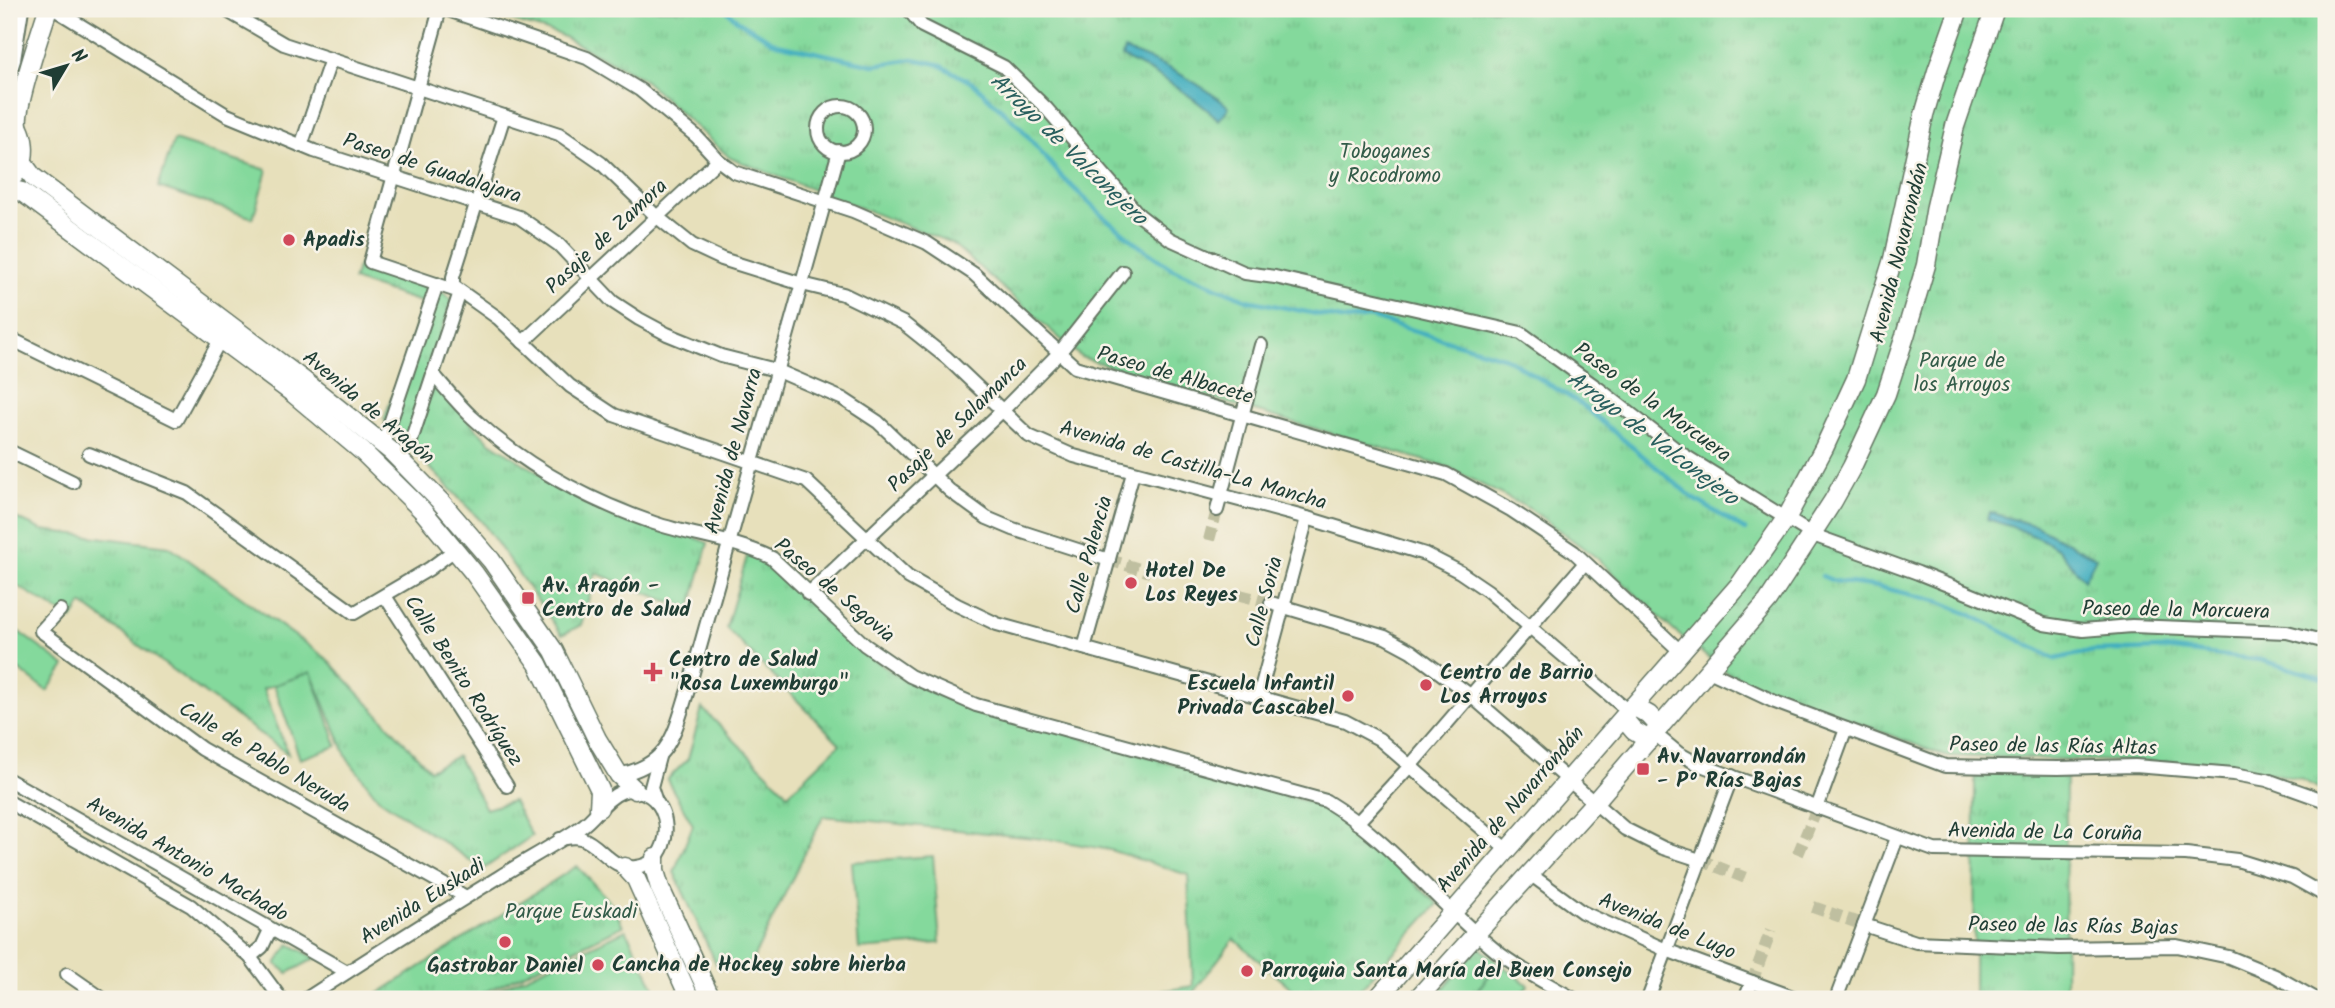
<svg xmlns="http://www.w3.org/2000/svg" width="2335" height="1008" viewBox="0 0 2335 1008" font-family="Kalam,sans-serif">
	<defs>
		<pattern id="park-tufts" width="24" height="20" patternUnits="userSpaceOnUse" patternTransform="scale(1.75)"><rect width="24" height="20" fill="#84d99c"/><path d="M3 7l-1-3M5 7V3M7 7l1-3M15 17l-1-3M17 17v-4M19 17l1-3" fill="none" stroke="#72bb87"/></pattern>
	</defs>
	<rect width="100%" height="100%" fill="#f7f3e8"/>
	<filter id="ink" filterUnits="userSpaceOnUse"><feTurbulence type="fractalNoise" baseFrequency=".0143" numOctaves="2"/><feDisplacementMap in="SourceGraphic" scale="14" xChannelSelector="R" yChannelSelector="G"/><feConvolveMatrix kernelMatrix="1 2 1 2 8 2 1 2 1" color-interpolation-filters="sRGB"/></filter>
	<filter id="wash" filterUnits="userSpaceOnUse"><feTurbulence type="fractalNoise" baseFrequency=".00686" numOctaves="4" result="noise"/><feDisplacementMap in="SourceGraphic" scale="28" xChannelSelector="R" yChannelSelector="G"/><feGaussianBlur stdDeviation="1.57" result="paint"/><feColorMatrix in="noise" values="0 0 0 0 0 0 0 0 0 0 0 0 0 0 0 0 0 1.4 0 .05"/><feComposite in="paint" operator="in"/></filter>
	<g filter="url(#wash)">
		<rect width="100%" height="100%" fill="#e7e0bb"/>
		<g fill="#84d99c" stroke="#528b68" stroke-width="2">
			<polygon points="174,140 267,170 253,218 158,187"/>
			<polygon points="15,629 65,666 47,691 9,662 9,637"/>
			<polygon points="311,672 337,746 300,759 274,685"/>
			<polygon points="933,856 940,943 859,949 852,862"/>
			<polygon points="626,930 660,999 478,999"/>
			<polygon points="289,944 316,958 288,973 276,964"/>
			<polygon points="1499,963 1528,985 1518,999 1470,999"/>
		</g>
		<g fill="url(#park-tufts)" stroke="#528b68" stroke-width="2">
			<polygon points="471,9 2326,9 2326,792 2300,779 2225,764 1945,756 1729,674 1673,630 1597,558 1530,509 1447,467 1234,405 1081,357 952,243 730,158 642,78 558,34"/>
			<polygon points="359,264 442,292 452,300 426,378 489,441 540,474 708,543 690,610 596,573 581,625 562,635 482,522 384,420 424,303 353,280"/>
			<polygon points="9,515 42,530 169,546 326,658 430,770 457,756 486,809 513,801 532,836 483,869 378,798 347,758 311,672 263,689 288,754 82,604 72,619 9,581"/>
			<polygon points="748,553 770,562 863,652 903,679 949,700 1330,808 1438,904 1351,999 1304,999 1234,939 1188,999 1115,999 1193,986 1188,875 1110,850 1054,840 823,816 750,965 718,968 674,872 693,825 667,780 688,759 702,708 788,794 840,744 726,628"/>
			<polygon points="1975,772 2066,773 2065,999 1974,999"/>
			<polygon points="577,866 613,905 623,926 471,999 370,999"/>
			<polygon points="1479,947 1499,963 1470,999 1446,999 1439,993"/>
		</g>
		<g fill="#41aebf" stroke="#30767a" stroke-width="2">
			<path d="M1124,50c40,13 73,31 105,57l-10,13c-29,-27 -61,-46 -97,-63z"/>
			<polygon points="1989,512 2036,526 2096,558 2084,580 2058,549 2049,543 2016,528 1987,519"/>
		</g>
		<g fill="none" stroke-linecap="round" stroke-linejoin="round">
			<g stroke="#41aebf" stroke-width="4.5">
				<polyline points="725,9 738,21 777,44 874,65 913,59 938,64 974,84 1020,127 1060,175 1103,216 1142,248 1171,268 1247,300 1346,320 1369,317 1506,358 1581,404 1693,498 1745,530"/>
				<polyline points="1822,576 1834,581 1880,587 1941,602 1971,615 2055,659 2093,651 2164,649 2261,660 2326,679"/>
			</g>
		</g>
	</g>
	<g filter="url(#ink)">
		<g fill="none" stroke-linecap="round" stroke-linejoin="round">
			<g stroke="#bfbfa0" stroke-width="12" stroke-dasharray="12 6" stroke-linecap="butt">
				<polyline points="1209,540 1217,510"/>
				<polyline points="1109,560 1150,572"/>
				<polyline points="1240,595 1271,603"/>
				<polyline points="1798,854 1817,808"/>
				<polyline points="1700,860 1748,879"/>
				<polyline points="1813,907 1864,925"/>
				<polyline points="1752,982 1771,930"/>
			</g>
			<g stroke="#657663" stroke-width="16">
				<g id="street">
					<polyline points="54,9 227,115 314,151 519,217 559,245 613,302 639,319 667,334 721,356 776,370 843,399 878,422 950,491 987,518 1013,529 1109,560"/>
					<polyline points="224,9 284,44 559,134 601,163 656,216 692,245 722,259 802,284 843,294 903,323 947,358 1029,436 1074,456 1307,518 1425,554 1460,572 1488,591 1628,711"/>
					<polyline points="445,9 587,58 640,90 696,136 718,160 734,172 853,211 927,243 974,274 1075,367 1446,474 1511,510 1574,552 1681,652"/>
					<polyline points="908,9 922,26 1004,67 1046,108 1139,215 1170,239 1245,273 1275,277 1521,333 1599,389 1682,454 1813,535 1918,573 2044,624 2083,630 2132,626 2287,632 2326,642"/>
					<polyline points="9,75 14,60 22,9"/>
					<circle cx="841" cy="129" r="23"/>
					<polyline points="504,116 453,277 453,286 498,318 570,386 614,415 806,481 908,577 957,605 997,624 1345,721 1379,739 1507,850"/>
					<polyline points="301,146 331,59"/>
					<polyline points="9,338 176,420 220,340"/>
					<polyline points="523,342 718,160"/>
					<path d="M433,374c13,15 26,31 40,44 52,48 114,82 181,105 38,13 82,17 118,35l93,87 45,31 66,29 350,96c66,40 113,105 174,153 23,17 49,31 74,45"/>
					<polyline points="383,444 437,284"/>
					<polyline points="410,444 460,292 370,262 440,9"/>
					<polyline points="9,451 73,482"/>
					<polyline points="89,454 187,493 354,613 429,569 456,549"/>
					<polyline points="1217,510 1261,345"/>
					<polyline points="808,594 1003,410 1060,352 1123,272"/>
					<polyline points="385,596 507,786"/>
					<polyline points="1271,603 1385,637 1411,651 1470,695 1625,829 1663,848 1700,860"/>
					<polyline points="60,610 41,631 202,749 466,897"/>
					<polyline points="1084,648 1133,473"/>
					<polyline points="1709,671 1775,702 1945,766 2058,768 2135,766 2234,774 2267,780 2326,801"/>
					<polyline points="1259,696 1307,518"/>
					<polyline points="1655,734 1678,753 1698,764 1934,850 2186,854 2237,860 2292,877 2326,896"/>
					<path d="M619,775c51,-11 55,-41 69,-85l151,-539"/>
					<polyline points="9,780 347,972"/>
					<polyline points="9,802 191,906 250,957 281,999"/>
					<polyline points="656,802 651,787 659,757"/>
					<polyline points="1817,808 1846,729"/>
					<polyline points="1357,823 1410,766 1585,563"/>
					<polyline points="1530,874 1582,912 1666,950 1798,999"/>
					<polyline points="1864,925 1916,942 2059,948 2177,946 2229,957 2275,976 2316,999"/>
					<polyline points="250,957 262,947 270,930"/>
					<polyline points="67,974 103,999"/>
					<path d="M306,999c64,-42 128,-82 193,-122 27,-17 56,-32 82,-50 15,-10 23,-28 40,-35 15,-6 33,3 40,17 11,22 3,55 -25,58 -26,3 -34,-22 -55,-29 -7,-2 -14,0 -21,1"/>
					<polyline points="1648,999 1732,776"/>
					<polyline points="1745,999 1752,982"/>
					<polyline points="1836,999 1897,838"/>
				</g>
			</g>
			<g stroke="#657663" stroke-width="21">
				<g id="secondary">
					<path d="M18,125c-3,-18 23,-94 30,-116"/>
					<polyline points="22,162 33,177 304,381 391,451 440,501 491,560 554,651 597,739 619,775 635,790"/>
					<path d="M9,180c21,-16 18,-45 2,-64"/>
					<polyline points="9,189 22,192 294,394 363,452 422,510 474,573 538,664 600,790 599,808"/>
					<polyline points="1633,706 1649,715 1660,727"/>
					<polyline points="1623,718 1634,731 1649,740"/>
					<polyline points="655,858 655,871 660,888 711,999"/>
					<polyline points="625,867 636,879 690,999"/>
					<polyline points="1377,999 1741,583 1787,517 1824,448 1856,379 1893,259 1924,115 1937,71 1959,9"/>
					<polyline points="1417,999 1594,803 1768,601 1833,501 1852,467 1886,394 1905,336 1926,265 1936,206 1955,126 1995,9"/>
				</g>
			</g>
			<use href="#street" stroke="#fff" stroke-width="12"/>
			<use href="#secondary" stroke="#fff" stroke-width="18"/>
		</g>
	</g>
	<g fill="#d1495b" stroke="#f7f3e8" stroke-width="2.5">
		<circle cx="289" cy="240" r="7"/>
		<circle cx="1131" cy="583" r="7"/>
		<rect x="521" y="591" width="14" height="14" rx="3.5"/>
		<path d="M649.5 661.5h7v7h7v7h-7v7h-7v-7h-7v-7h7z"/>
		<circle cx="1426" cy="685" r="7"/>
		<circle cx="1348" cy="696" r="7"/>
		<rect x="1636" y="762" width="14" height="14" rx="3.5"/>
		<circle cx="505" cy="942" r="7"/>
		<circle cx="598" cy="965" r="7"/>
		<circle cx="1247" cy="971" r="7"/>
	</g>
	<g text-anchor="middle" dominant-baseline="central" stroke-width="5" stroke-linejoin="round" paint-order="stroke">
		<g font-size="21" fill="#335c49" stroke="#f7f3e8">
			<text x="1385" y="152">Toboganes<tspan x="1385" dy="24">y Rocodromo</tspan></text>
			<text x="1962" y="361">Parque de<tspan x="1962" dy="24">los Arroyos</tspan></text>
			<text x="571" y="912">Parque Euskadi</text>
		</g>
		<g font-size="21" fill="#1f3d34" stroke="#f7f3e8">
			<text transform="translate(432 169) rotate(18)">Paseo de Guadalajara</text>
			<text transform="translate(607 237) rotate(-43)">Pasaje de Zamora</text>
			<text transform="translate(1900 253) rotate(-76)">Avenida Navarrondán</text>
			<text transform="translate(1175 376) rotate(16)">Paseo de Albacete</text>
			<text transform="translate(1652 403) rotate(36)">Paseo de la Morcuera</text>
			<text transform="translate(368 408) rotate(40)">Avenida de Aragón</text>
			<text transform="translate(958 425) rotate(-44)">Pasaje de Salamanca</text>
			<text transform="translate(734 451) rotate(-75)">Avenida de Navarra</text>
			<text transform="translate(1193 466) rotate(16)">Avenida de Castilla-La Mancha</text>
			<text transform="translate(1090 555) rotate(-74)">Calle Palencia</text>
			<text transform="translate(834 591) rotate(40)">Paseo de Segovia</text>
			<text transform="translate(1265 602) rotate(-75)">Calle Soria</text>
			<text transform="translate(2176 611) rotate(1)">Paseo de la Morcuera</text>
			<text transform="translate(463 681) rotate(57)">Calle Benito Rodríguez</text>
			<text transform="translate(2053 747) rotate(1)">Paseo de las Rías Altas</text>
			<text transform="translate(264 758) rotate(31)">Calle de Pablo Neruda</text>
			<text transform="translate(1511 810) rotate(-49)">Avenida de Navarrondán</text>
			<text transform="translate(2045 833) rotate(1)">Avenida de La Coruña</text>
			<text transform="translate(187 860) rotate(30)">Avenida Antonio Machado</text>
			<text transform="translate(423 902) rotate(-32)">Avenida Euskadi</text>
			<text transform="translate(1667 927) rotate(22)">Avenida de Lugo</text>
			<text transform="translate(2073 927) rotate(1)">Paseo de las Rías Bajas</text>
		</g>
		<g font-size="21" font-weight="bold" fill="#1f3d34" stroke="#f7f3e8" text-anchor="start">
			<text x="303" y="240">Apadis</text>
			<text x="1145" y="571">Hotel De<tspan x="1145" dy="24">Los Reyes</tspan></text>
			<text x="542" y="586">Av. Aragón -<tspan x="542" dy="24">Centro de Salud</tspan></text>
			<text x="669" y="660">Centro de Salud<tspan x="669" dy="24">"Rosa Luxemburgo"</tspan></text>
			<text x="1440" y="673">Centro de Barrio<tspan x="1440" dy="24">Los Arroyos</tspan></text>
			<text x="1334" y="684" text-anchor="end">Escuela Infantil<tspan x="1334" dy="24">Privada Cascabel</tspan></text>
			<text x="1657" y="757">Av. Navarrondán<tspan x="1657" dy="24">- Pº Rías Bajas</tspan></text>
			<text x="612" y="965">Cancha de Hockey sobre hierba</text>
			<text x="505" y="966" text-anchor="middle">Gastrobar Daniel</text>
			<text x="1261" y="971">Parroquia Santa María del Buen Consejo</text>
		</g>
		<g font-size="23" font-style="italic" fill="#295f5e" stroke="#f7f3e8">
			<text transform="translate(1068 150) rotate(44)">Arroyo de Valconejero</text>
			<text transform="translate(1652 439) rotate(37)">Arroyo de Valconejero</text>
		</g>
	</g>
	<rect width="2335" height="1008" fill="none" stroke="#f7f3e8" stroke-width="35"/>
	<g transform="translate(66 66) rotate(52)" stroke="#f7f3e8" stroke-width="5" paint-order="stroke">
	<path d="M0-5L12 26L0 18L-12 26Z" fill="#1f3d34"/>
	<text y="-10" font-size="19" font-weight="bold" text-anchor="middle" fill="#1f3d34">N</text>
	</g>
</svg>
